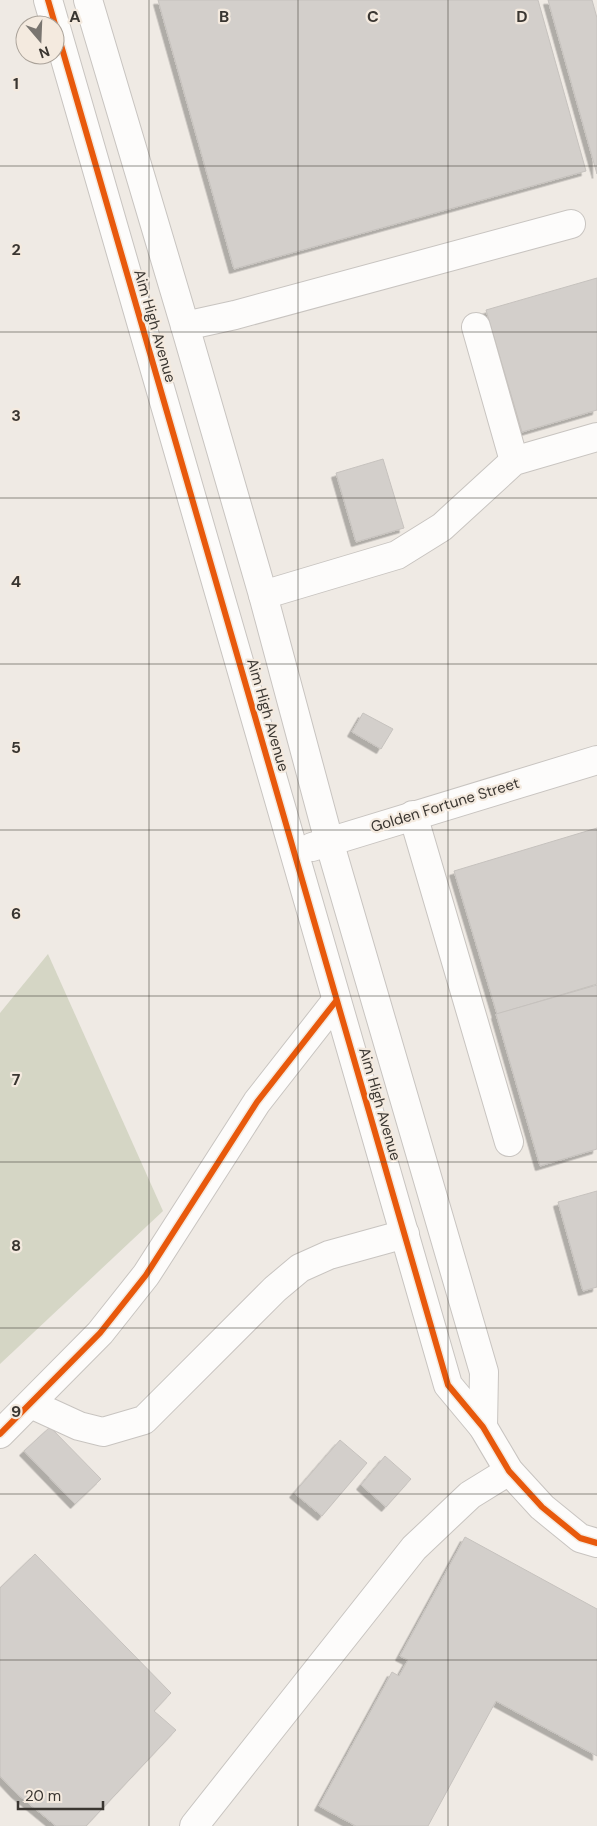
<svg xmlns="http://www.w3.org/2000/svg" width="597" height="1826" viewBox="0 0 597 1826" font-family="'DM Sans',sans-serif">
	<defs>
		<filter id="shadow"><feDropShadow dx="-4.5" dy="4.5" stdDeviation="0" flood-color="#0004"/></filter>
	</defs>
	<rect width="100%" height="100%" fill="#efeae4"/>
	<polygon fill="#d5d6c5" points="48,954 163,1211 0,1364 0,1013"/>
	<g fill="#d3cfcb" stroke="#c6c2be" filter="url(#shadow)">
		<polygon points="158,0 538,0 586,171 234,269"/>
		<polygon points="548,0 592,0 597,18 597,174"/>
		<polygon points="597,278 597,410 522,432 486,310"/>
		<polygon points="383,459 404,528 356,542 336,473"/>
		<polygon points="363,713 393,729 381,749 352,732"/>
		<polygon points="597,828 597,984 497,1014 454,871"/>
		<polygon points="597,985 597,1149 540,1166 496,1014"/>
		<polygon points="597,1191 597,1287 583,1291 558,1202"/>
		<polygon points="50,1427 101,1479 75,1504 24,1451"/>
		<polygon points="340,1440 367,1463 322,1516 294,1493"/>
		<polygon points="385,1456 411,1479 386,1507 361,1485"/>
		<polygon points="465,1537 597,1609 597,1756 496,1701 428,1826 356,1826 319,1806 392,1672 399,1676 408,1660 400,1656"/>
		<polygon points="35,1554 171,1693 154,1711 176,1730 86,1826 56,1826 16,1793 0,1776 0,1588"/>
	</g>
	<g fill="none" stroke-linecap="round" stroke-linejoin="round">
		<g stroke="#c8c4c0" stroke-width="30">
			<g id="minor">
				<polyline points="48,0 448,1385 483,1427 509,1471 542,1507 580,1538 597,1543"/>
				<polyline points="88,0 185,326 263,595 329,841 484,1372 483,1427"/>
				<polyline points="185,326 235,315 571,224"/>
				<polyline points="476,327 514,461"/>
				<polyline points="263,595 397,555 442,527 514,461 597,437"/>
				<polyline points="413,815 509,1142"/>
				<polyline points="312,847 597,760"/>
				<polyline points="31,1404 79,1426 103,1432 144,1420 275,1289 300,1268 329,1255 405,1234"/>
				<polyline points="0,1434 100,1333 146,1275 257,1102 336,1001"/>
				<polyline points="194,1826 414,1548 470,1495 509,1471"/>
			</g>
		</g>
		<use href="#minor" stroke="#fdfcfb" stroke-width="28"/>
		<g stroke="#f4eadf" stroke-width="9">
			<g id="cycleway">
				<polyline points="48,0 448,1385 483,1427 509,1471 542,1507 580,1538 597,1543"/>
				<polyline points="0,1434 100,1333 146,1275 257,1102 336,1001"/>
			</g>
		</g>
		<use href="#cycleway" stroke="#e8590c" stroke-width="6"/>
	</g>
	<path fill="none" stroke="#3a3631" stroke-width="1" stroke-opacity="0.55" d="M149,0v1826M298,0v1826M448,0v1826M0,166h597M0,332h597M0,498h597M0,664h597M0,830h597M0,996h597M0,1162h597M0,1328h597M0,1494h597M0,1660h597"/>
	<g text-anchor="middle" dominant-baseline="central" stroke-width="4.5" stroke-linejoin="round" paint-order="stroke">
		<g font-size="15" fill="#3a3631" stroke="#f4eadf">
			<text transform="translate(155 326) rotate(74)">Aim High Avenue</text>
			<text transform="translate(268 715) rotate(74)">Aim High Avenue</text>
			<text transform="translate(445 805) rotate(-17)">Golden Fortune Street</text>
			<text transform="translate(380 1104) rotate(74)">Aim High Avenue</text>
		</g>
	</g>
	<g font-size="16" text-anchor="middle" font-weight="bold" fill="#3a3631" stroke="#f4eadf" stroke-width="4.5" stroke-linejoin="round" paint-order="stroke">
		<text x="75" y="22">A</text>
		<text x="224" y="22">B</text>
		<text x="373" y="22">C</text>
		<text x="522" y="22">D</text>
		<text x="16" y="89">1</text>
		<text x="16" y="255">2</text>
		<text x="16" y="421">3</text>
		<text x="16" y="587">4</text>
		<text x="16" y="753">5</text>
		<text x="16" y="919">6</text>
		<text x="16" y="1085">7</text>
		<text x="16" y="1251">8</text>
		<text x="16" y="1417">9</text>
	</g>
	<g transform="translate(40 40) rotate(161)"><circle r="24" fill="#f4eadf" stroke="#aaa299"/>
	<path d="M0-4L9 19L0 12L-9 19Z" fill="#797570"/>
	<text y="-8" font-size="14" font-weight="bold" text-anchor="middle" fill="#3a3631">N</text>
	</g>
	<path d="M18 1801v8h85v-8" fill="none" stroke="#3a3631" stroke-width="2.5"/>
	<text x="25" y="1801" font-size="15" fill="#3a3631" stroke="#f4eadf" stroke-width="4" paint-order="stroke">20 m</text>
</svg>
